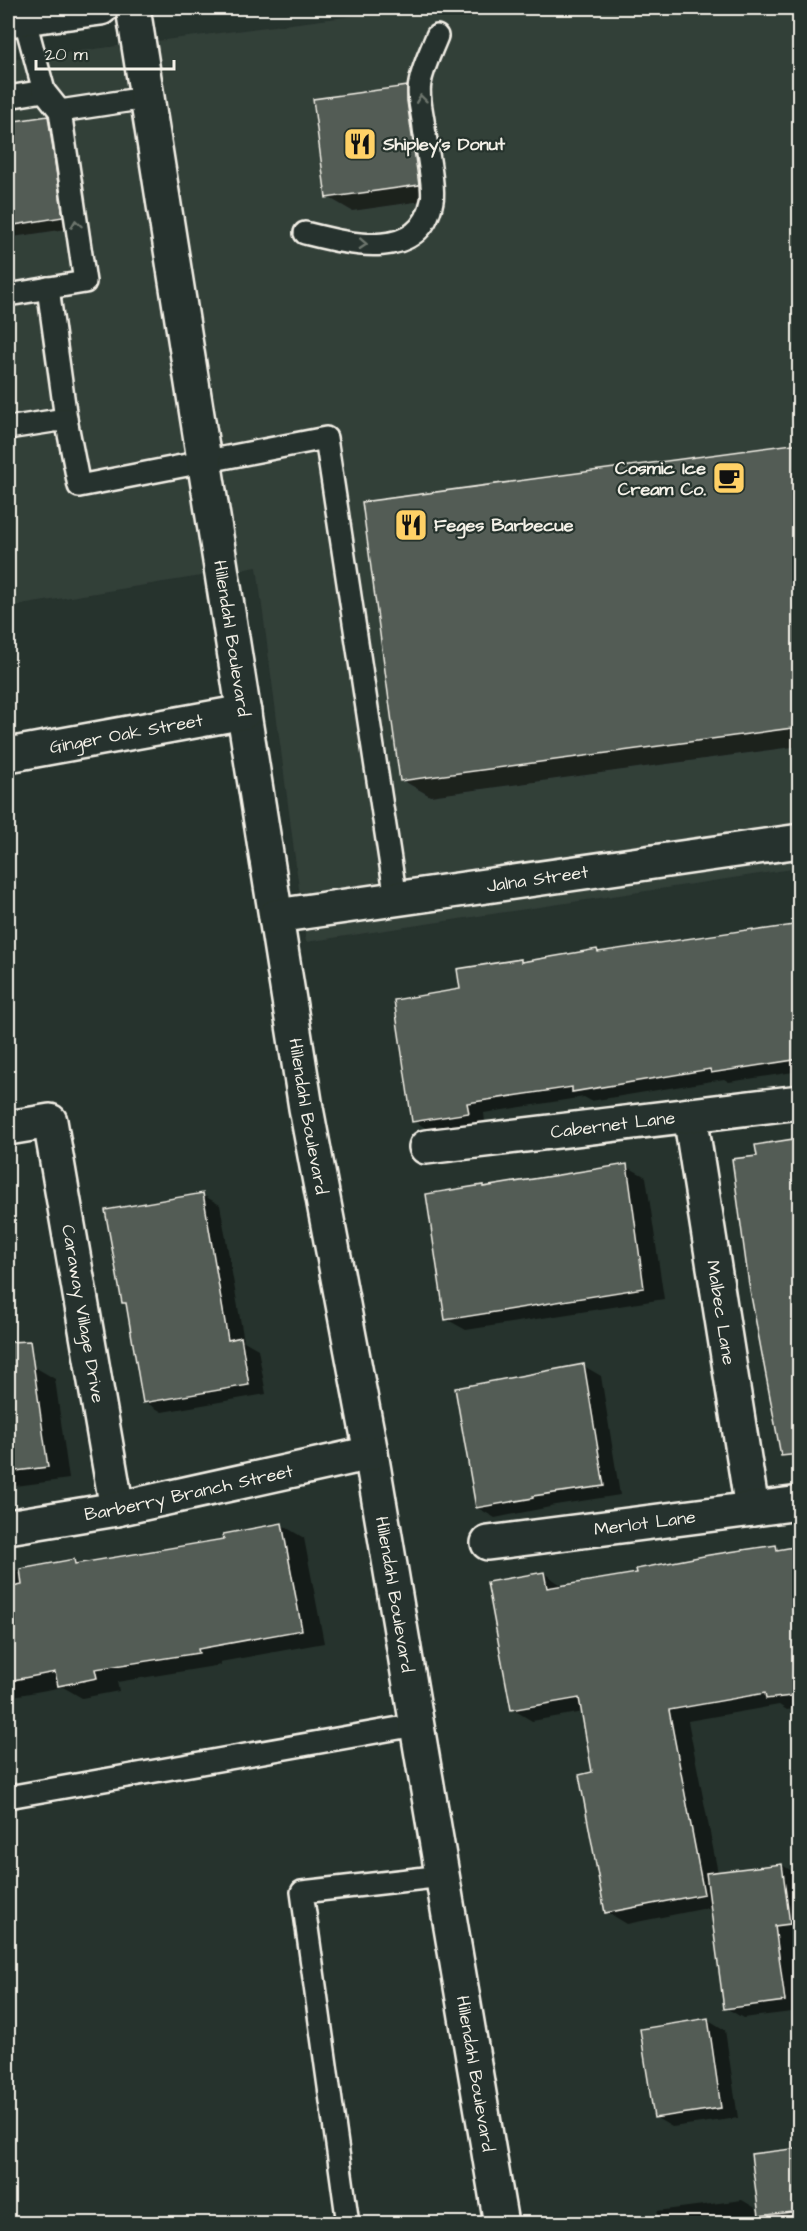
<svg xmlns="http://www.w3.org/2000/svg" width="807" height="2231" viewBox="0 0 807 2231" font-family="'Architects Daughter',sans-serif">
	<rect width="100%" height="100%" fill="#26332d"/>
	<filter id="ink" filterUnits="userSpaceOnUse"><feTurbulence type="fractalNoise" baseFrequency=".0167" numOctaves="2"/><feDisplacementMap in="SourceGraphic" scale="12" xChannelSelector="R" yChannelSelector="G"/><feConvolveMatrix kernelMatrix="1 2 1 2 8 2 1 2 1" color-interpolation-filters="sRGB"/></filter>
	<g filter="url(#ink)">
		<polygon fill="#333f39" points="417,8 799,8 799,868 306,942 257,567 8,607 8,60"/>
		<g fill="#0007">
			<polygon points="406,87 430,101 443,198 352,211 328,197"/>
			<polygon points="47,117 65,127 80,227 13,237 8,234 8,123"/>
			<polygon points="800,444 800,746 430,796 402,780"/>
			<polygon points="800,925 800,1071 729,1082 724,1079 591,1101 584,1097 484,1113 485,1122 431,1131 414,1121 461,990 458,971"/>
			<polygon points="626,1166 646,1177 664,1299 466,1330 446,1319 482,1186 486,1188"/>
			<polygon points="203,1195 220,1205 244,1341 258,1349 266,1394 162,1412 145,1402 128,1305 124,1302"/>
			<polygon points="33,1366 55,1379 69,1479 8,1487 8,1370"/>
			<polygon points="584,1366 601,1376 620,1495 549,1506 550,1507 495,1518 478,1508"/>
			<polygon points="282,1525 304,1538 324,1643 220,1662 221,1665 117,1682 119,1691 82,1698 63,1687 8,1697 8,1572 74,1560 82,1565 226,1541"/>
			<polygon points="775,1547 783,1551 800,1548 800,1708 787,1710 779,1705 688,1721 718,1873 782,1865 799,1875 800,1934 792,1935 800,1994 800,2011 743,2018 726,2008 712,1907 627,1924 607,1912 593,1773 583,1712 532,1721 512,1709 544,1573 564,1587"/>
			<polygon points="707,2019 725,2030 738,2118 672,2127 655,2117"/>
			<polygon points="800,2149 800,2224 774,2224 766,2219 767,2224 658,2224 657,2211 742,2200 759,2210"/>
		</g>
		<g fill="#525c55" stroke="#f4f1e8" stroke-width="1.5">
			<polygon points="407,86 407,101 419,185 326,198 313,99"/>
			<polygon points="48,116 63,217 8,226 8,122"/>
			<polygon points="800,443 800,727 400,781 362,502"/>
			<polygon points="800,924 800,1059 711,1073 710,1069 572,1092 572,1087 467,1103 469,1113 412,1122 394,1000 460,989 457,969 521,959 521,962 597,949 598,952 753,929 753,931"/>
			<polygon points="800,1138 800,1454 781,1456 749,1285 732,1159 757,1156 755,1145"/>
			<polygon points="627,1164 644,1288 445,1320 426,1194 483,1185 483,1187"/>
			<polygon points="203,1193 228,1340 241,1337 249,1385 143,1403 126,1303 122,1303 105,1210"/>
			<polygon points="30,1341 48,1467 8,1472 8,1342"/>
			<polygon points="584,1364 604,1486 533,1496 533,1498 476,1508 455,1388"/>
			<polygon points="282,1523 302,1630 198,1649 199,1653 95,1669 97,1678 58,1686 55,1672 8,1681 8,1588 22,1585 20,1569 74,1559 75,1564 224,1539 223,1534"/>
			<polygon points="776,1545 777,1550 800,1546 800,1695 766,1699 765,1693 669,1710 704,1894 605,1913 579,1775 592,1772 579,1698 511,1710 487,1582 544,1572 547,1588 637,1573 636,1569 709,1555"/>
			<polygon points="782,1864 790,1924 775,1926 785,2001 724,2009 706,1873"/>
			<polygon points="708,2018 721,2108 654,2118 640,2029"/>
			<polygon points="800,2148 800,2211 759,2216 751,2154"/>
		</g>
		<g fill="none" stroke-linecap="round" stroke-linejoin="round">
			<g stroke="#f4f1e8" stroke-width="26">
				<g id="lane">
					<polyline points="8,97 44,91"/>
					<polyline points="60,111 146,98"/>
					<path d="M305,233c44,11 115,30 127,-32 3,-13 -6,-57 -8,-73 -1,-13 -7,-32 -4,-45 3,-16 11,-32 17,-47"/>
					<polyline points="48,288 66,419"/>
					<polyline points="8,295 85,282 60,111 44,91 24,17"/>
					<polyline points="8,428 66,419 79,486 326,438 396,899"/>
					<polyline points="8,1797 416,1725"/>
					<polyline points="348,2224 302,1892 443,1876"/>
				</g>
			</g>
			<g stroke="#f4f1e8" stroke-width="38">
				<g id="street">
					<path id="s1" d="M133,8l173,1100 65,345 130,771"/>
					<path id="s2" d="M8,755l236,-43"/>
					<path id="s3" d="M276,916l524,-75"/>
					<path id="s4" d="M690,1115l62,394"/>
					<path id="s5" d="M8,1128l42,-7 67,388"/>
					<path id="s6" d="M426,1147l374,-45"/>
					<path id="s7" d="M8,1527l109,-18 254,-56"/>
					<path id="s8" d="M488,1543l312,-40"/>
				</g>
			</g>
			<g stroke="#f4f1e8" stroke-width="38">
				<polyline id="secondary" points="8,20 101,8"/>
			</g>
			<use href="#lane" stroke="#26332d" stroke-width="21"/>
			<use href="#street" stroke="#26332d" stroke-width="33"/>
			<use href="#secondary" stroke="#26332d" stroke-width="33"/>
		</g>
		<defs><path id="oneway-chevron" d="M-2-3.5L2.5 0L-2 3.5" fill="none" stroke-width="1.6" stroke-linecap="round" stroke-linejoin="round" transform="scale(1.5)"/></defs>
		<g stroke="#6e766e">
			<use href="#oneway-chevron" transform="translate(421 99) rotate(-97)"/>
			<use href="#oneway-chevron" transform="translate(76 224) rotate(-98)"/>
			<use href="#oneway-chevron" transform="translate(363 244) rotate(3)"/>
		</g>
	</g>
	<defs>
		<g id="restaurant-square" transform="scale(1.725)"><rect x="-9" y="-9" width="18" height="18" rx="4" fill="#ffd166" stroke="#26332d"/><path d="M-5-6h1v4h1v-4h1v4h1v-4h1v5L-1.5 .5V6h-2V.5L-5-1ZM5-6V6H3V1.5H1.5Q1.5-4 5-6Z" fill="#111"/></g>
		<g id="cafe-square" transform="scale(1.725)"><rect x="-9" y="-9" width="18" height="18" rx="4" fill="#ffd166" stroke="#26332d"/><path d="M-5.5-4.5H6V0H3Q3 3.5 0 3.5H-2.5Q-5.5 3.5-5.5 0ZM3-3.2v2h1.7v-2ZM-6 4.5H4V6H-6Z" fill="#111"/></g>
	</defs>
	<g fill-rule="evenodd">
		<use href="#restaurant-square" x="360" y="144"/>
		<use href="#cafe-square" x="729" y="478"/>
		<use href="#restaurant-square" x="411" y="525"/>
	</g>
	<g text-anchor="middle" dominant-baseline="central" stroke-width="4.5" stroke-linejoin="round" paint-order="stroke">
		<g font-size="18" font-weight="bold" fill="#f4f1e8" stroke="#26332d" text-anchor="start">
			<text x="383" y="144">Shipley's Donut</text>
			<text x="706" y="468" text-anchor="end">Cosmic Ice<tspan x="706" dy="21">Cream Co.</tspan></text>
			<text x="434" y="525">Feges Barbecue</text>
		</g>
		<g font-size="18" fill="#f4f1e8" stroke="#26332d">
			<text stroke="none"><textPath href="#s1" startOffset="638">Hillendahl Boulevard</textPath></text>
			<text stroke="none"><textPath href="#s2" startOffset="120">Ginger Oak Street</textPath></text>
			<text stroke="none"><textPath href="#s3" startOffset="264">Jalna Street</textPath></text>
			<text stroke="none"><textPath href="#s1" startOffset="1122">Hillendahl Boulevard</textPath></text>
			<text stroke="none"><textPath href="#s6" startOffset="188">Cabernet Lane</textPath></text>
			<text stroke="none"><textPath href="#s4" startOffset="200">Malbec Lane</textPath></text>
			<text stroke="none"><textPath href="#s5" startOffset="238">Caraway Village Drive</textPath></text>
			<text stroke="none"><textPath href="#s7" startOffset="184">Barberry Branch Street</textPath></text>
			<text stroke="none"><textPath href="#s8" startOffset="158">Merlot Lane</textPath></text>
			<text stroke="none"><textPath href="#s1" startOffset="1608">Hillendahl Boulevard</textPath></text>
			<text stroke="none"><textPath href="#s1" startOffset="2094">Hillendahl Boulevard</textPath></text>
		</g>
	</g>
	<rect width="807" height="2231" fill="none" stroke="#26332d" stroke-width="30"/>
	<rect x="15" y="15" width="777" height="2201" fill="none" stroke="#f4f1e8" stroke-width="2" filter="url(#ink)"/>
	<path d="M36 60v9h138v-9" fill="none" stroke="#f4f1e8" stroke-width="3"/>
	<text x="45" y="60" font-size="18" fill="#f4f1e8" stroke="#26332d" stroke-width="4.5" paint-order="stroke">20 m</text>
</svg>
